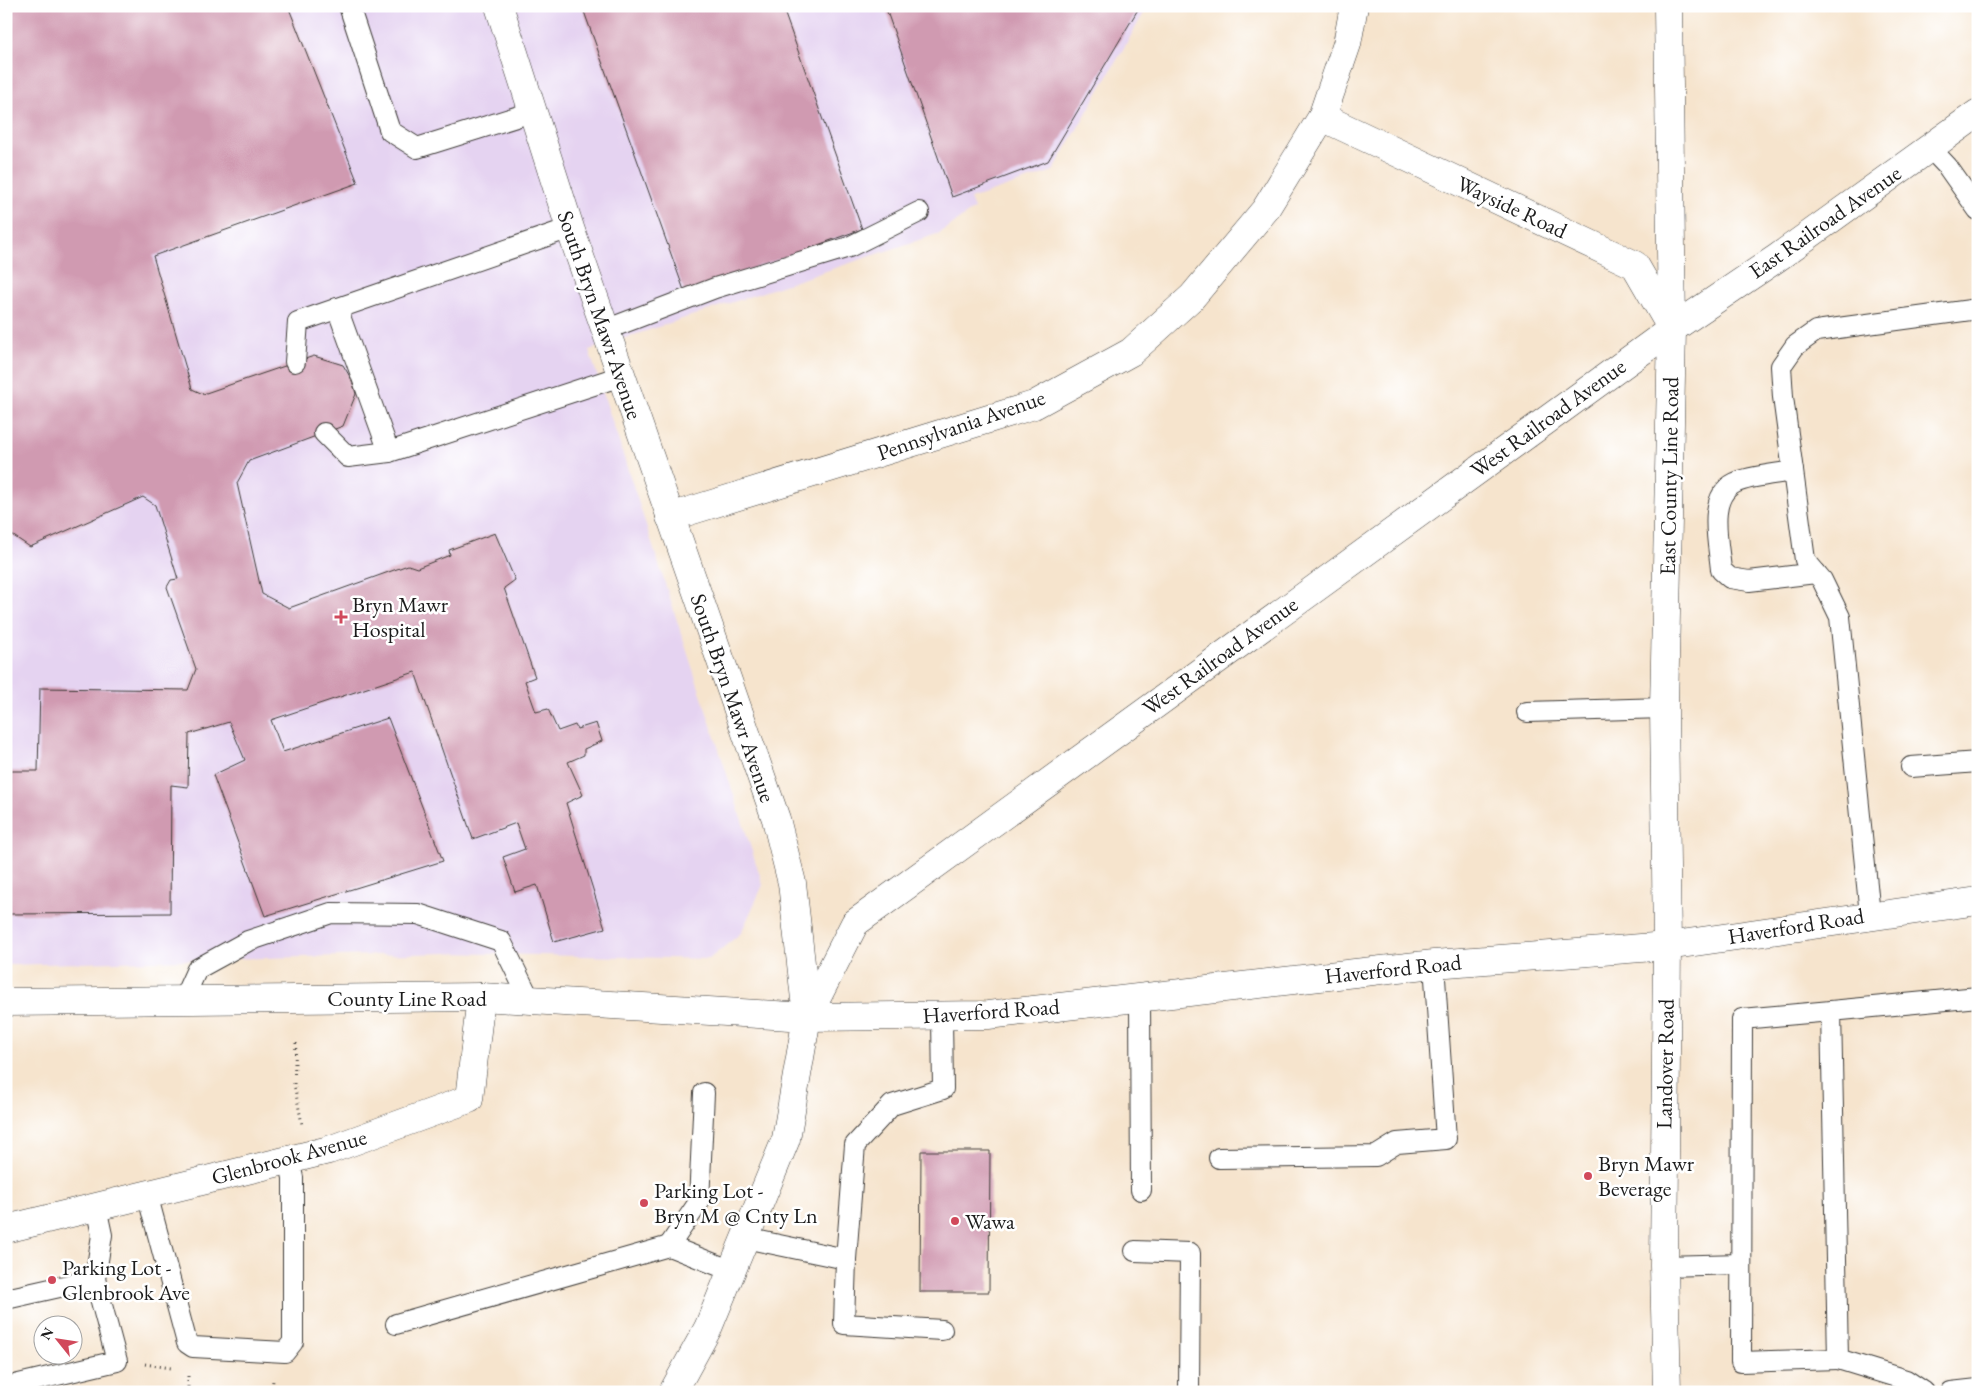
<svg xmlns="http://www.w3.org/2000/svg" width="1984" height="1398" viewBox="0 0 1984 1398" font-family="'EB Garamond',serif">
	<rect width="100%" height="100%" fill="#fff"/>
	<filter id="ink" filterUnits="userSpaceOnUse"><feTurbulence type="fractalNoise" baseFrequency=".02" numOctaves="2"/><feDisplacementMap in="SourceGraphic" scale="10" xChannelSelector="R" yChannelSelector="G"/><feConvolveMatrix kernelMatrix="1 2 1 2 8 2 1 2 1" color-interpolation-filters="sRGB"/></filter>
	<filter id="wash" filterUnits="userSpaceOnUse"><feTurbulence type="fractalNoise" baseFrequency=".0096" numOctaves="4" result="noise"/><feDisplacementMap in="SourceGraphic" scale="20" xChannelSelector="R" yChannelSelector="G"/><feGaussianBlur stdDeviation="1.12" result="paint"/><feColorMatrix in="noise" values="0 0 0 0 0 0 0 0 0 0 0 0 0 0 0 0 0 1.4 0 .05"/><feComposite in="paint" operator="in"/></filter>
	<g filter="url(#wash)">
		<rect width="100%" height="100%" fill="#f6e4cd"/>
		<polygon fill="#e5d3f1" points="6,6 1148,6 1053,171 970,199 974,209 940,233 589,350 763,885 741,933 709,959 447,953 6,965"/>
		<g id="blocks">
			<g fill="#d09ab1">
				<polygon points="6,6 288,6 358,183 153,256 192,389 203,394 314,356 343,365 352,380 356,394 343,426 249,461 237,483 262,594 289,608 408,565 417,568 450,555 449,550 495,533 515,580 504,588 535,677 525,681 536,712 548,709 558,731 575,725 577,729 596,723 602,741 584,749 584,755 568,762 583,795 566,803 605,928 554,942 537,885 515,892 503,857 525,849 516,823 473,839 415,672 271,720 283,752 388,718 443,861 265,916 213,775 245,760 229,722 189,734 188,787 171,785 170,913 9,914 9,771 38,771 40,688 188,690 196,669 167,587 171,580 178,579 155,505 143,497 30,547 6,531"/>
				<polygon points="582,6 782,6 862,229 685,293"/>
				<polygon points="885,6 1140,6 1048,161 952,197"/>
				<polygon points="921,1151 990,1151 989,1292 920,1292"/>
			</g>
		</g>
	</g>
	<g filter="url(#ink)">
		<use href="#blocks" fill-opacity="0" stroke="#3d3a37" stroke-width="1"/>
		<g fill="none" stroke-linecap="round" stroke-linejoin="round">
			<g stroke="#3d3a37" stroke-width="22">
				<g id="service">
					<polyline points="349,6 390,131 417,148 532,112"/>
					<polyline points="1930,148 1947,166 1978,210"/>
					<polyline points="337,308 389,452"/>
					<polyline points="605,330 715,288 849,247 919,212"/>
					<polyline points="295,362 298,322 570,228"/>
					<polyline points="324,433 348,457 389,452 621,376"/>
					<path d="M1793,471c-16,3 -44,5 -58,12 -29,14 -16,61 -14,87l9,8 19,3 67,-8"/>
					<polyline points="1527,712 1664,708"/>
					<polyline points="1911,767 1978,762"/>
					<polyline points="1870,915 1840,617 1822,580 1805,560 1783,397 1781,366 1795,346 1816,331 1978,309"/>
					<polyline points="1140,998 1141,1190"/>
					<polyline points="183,1000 197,969 248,941 331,913 418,914 501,941 530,1000"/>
					<polyline points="1831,1011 1742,1019 1741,1362 1838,1359"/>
					<polyline points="1219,1158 1376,1156 1397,1143 1446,1139 1434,964"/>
					<polyline points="147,1194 187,1343 193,1347 285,1352 293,1342 293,1178 289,1159"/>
					<polyline points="745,1238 846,1259 855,1145 892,1105 943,1089 942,1017"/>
					<polyline points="669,1246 699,1202 704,1093"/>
					<polyline points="1135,1251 1190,1253 1189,1392"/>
					<polyline points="846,1259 844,1324 942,1330"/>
					<polyline points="1664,1266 1741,1264"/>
					<polyline points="95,1279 102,1235 96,1207"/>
					<polyline points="6,1299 95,1279 117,1361 6,1387"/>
					<polyline points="396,1324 669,1246 732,1271"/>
					<polyline points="1924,1392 1906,1380 1838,1359 1831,1011 1978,997"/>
					<polyline points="1951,1392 1978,1389"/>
				</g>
			</g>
			<g stroke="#3d3a37" stroke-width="29">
				<g id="minor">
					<polyline points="1322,117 1635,265 1672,329 1777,258 1978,113"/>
					<polyline points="670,517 1034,405 1131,352 1192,297 1265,210 1322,117 1347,44 1354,6"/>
					<polyline points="6,1229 329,1150 469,1099 481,997"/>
				</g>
			</g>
			<g stroke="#3d3a37" stroke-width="29">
				<g id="tertiary">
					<polyline points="807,1017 855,923 1672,329"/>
					<polyline points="1667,1392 1664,1266 1667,946 1664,708 1672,329 1668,6"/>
				</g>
			</g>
			<g stroke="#3d3a37" stroke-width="29">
				<polyline id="secondary" points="499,6 570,228 776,819 792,883 807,1017 786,1139 708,1328 673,1392"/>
			</g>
			<g stroke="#3d3a37" stroke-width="29">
				<polyline id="primary" points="6,1002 481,997 807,1017 988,1015 1434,964 1667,946 1978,901"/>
			</g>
			<g stroke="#3d3a37" stroke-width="3" stroke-dasharray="1 4" stroke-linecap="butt">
				<polyline points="296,1043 294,1084 302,1124"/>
				<polyline points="145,1364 171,1368"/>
				<polyline points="188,1392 188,1375"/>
				<polyline points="272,1392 273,1380"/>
			</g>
			<use href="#service" stroke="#fff" stroke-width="20"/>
			<use href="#minor" stroke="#fff" stroke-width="28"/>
			<use href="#tertiary" stroke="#fff" stroke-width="28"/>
			<use href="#secondary" stroke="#fff" stroke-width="28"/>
			<use href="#primary" stroke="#fff" stroke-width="28"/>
		</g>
	</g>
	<g fill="#d1495b" stroke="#fff" stroke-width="2">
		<path d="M338.5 609.5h5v5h5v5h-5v5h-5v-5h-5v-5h5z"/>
		<circle cx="1588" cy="1176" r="5"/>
		<circle cx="644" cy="1203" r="5"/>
		<circle cx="955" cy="1221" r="5"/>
		<circle cx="52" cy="1280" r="5"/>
	</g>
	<g text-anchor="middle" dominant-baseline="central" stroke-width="5" stroke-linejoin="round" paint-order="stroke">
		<g font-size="22" fill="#1c1c1c" stroke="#fff">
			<text transform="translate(1512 207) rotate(25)">Wayside Road</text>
			<text transform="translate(1825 222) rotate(-35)">East Railroad Avenue</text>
			<text transform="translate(600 315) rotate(71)">South Bryn Mawr Avenue</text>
			<text transform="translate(1548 418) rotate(-36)">West Railroad Avenue</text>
			<text transform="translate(961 425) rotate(-19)">Pennsylvania Avenue</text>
			<text transform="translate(1669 476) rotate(-89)">East County Line Road</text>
			<text transform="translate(1220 656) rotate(-36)">West Railroad Avenue</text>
			<text transform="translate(733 698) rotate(71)">South Bryn Mawr Avenue</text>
			<text transform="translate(1796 926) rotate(-9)">Haverford Road</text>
			<text transform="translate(1393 969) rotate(-6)">Haverford Road</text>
			<text x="407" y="998">County Line Road</text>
			<text transform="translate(991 1011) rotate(-4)">Haverford Road</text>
			<text transform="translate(1665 1064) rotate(-89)">Landover Road</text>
			<text transform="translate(289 1157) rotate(-15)">Glenbrook Avenue</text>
		</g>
		<g font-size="22" fill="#1c1c1c" stroke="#fff" text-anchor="start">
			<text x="352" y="604">Bryn Mawr<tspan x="352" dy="25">Hospital</tspan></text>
			<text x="1598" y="1163">Bryn Mawr<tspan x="1598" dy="25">Beverage</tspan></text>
			<text x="654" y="1190">Parking Lot -<tspan x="654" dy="25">Bryn M @ Cnty Ln</tspan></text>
			<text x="965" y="1221">Wawa</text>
			<text x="62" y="1267">Parking Lot -<tspan x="62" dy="25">Glenbrook Ave</tspan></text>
		</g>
	</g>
	<rect width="1984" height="1398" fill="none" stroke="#fff" stroke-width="25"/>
	<g transform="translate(58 1340) rotate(300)"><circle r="24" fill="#ffffff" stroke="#a4a4a4"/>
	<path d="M0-4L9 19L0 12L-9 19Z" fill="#d1495b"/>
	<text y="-8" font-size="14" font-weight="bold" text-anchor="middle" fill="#1c1c1c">N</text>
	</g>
</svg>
